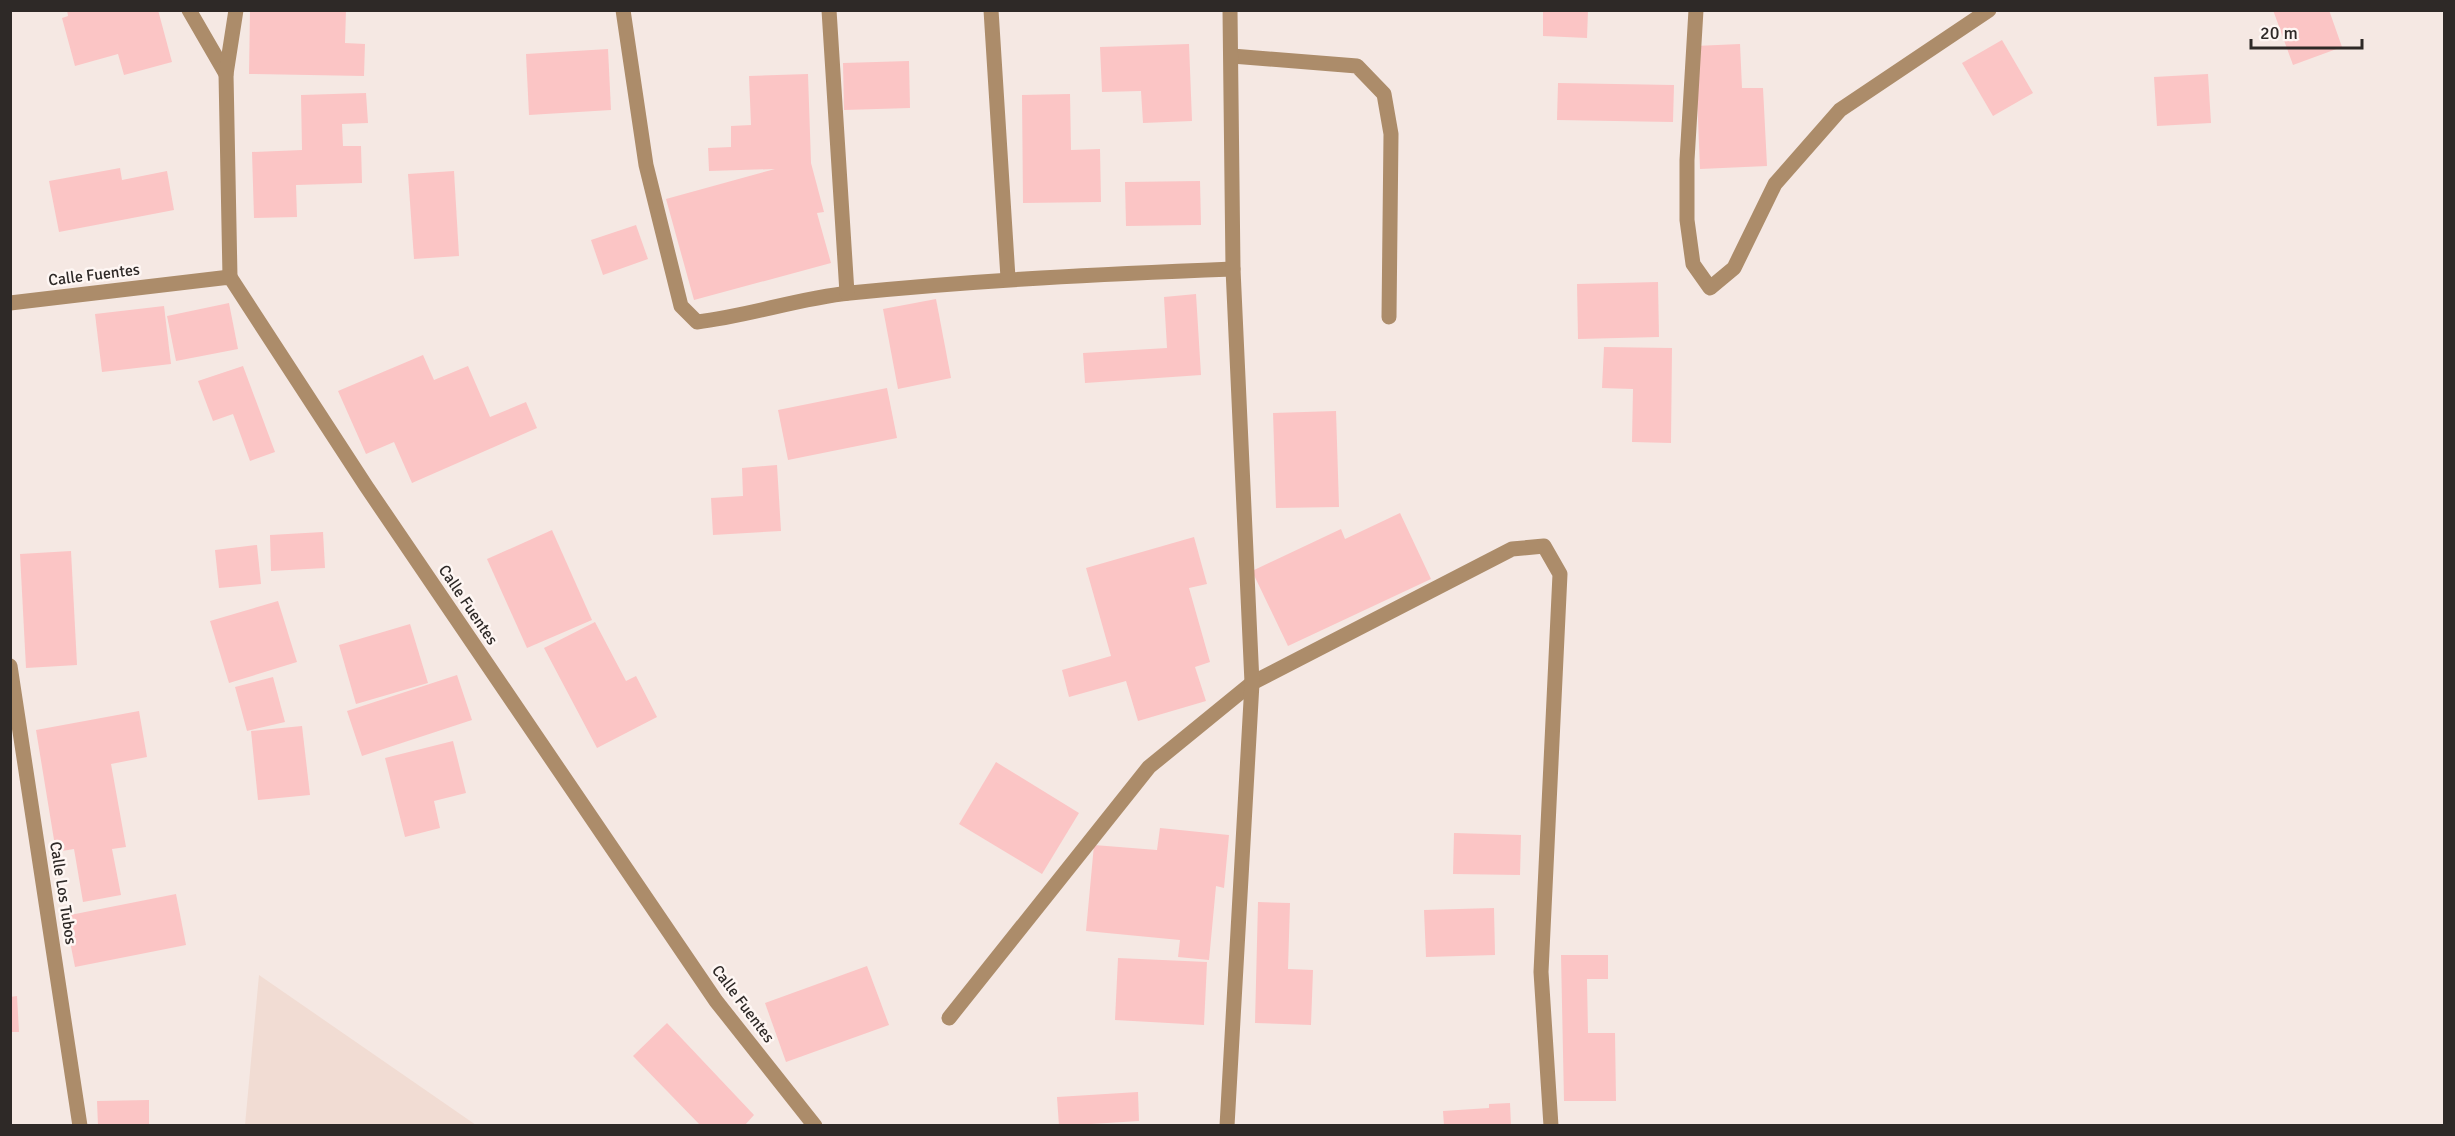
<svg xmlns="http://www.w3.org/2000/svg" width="2455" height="1136" viewBox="0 0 2455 1136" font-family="Signika,sans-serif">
	<rect width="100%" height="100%" fill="#f5e8e3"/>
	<polygon fill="#f1dcd3" points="259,975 476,1125 245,1125"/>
	<g fill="#fbc5c5">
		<polygon points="67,10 158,10 172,62 124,75 118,54 75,66 62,18 68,16"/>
		<polygon points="250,10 346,10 345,43 365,44 364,76 249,74"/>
		<polygon points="1543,10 1588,10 1587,38 1543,36"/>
		<polygon points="2273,10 2329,10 2342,47 2293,65"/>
		<polygon points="2002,40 2033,93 1993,116 1962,63"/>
		<polygon points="1189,44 1192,121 1143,123 1141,91 1102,92 1100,47"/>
		<polygon points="1740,44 1742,88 1763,88 1767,166 1700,169 1695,46"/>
		<polygon points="608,49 611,110 529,115 526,54"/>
		<polygon points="909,61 910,108 844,110 843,63"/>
		<polygon points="808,74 811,163 824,212 817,213 831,263 694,300 666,199 775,169 709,171 708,148 731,147 731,126 751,125 749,76"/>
		<polygon points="2208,74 2211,123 2157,126 2154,77"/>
		<polygon points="1558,83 1674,85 1673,122 1557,120"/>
		<polygon points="366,93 368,123 342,124 343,146 361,146 362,183 296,185 297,217 254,218 252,152 302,150 301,95"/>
		<polygon points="1070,94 1071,150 1100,149 1101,202 1023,203 1022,95"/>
		<polygon points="120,168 122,180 167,171 174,210 59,232 49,181"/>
		<polygon points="454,171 459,256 414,259 408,174"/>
		<polygon points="1200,181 1201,225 1126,226 1125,182"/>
		<polygon points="636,225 648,259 603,275 591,240"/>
		<polygon points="1658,282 1659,337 1578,339 1577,284"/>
		<polygon points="1196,294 1201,375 1085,383 1083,353 1167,348 1164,297"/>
		<polygon points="936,299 951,378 898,389 883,309"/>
		<polygon points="229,303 238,349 176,361 167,316"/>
		<polygon points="164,306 171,364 102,372 95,314"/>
		<polygon points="1604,347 1672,348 1671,443 1632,442 1633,389 1602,388"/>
		<polygon points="423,355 434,380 468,366 490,417 526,402 537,428 412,483 394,442 366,454 338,391"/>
		<polygon points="243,366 275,452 250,461 233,414 213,421 198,381"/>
		<polygon points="887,388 897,438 788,460 778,410"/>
		<polygon points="1336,411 1339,507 1276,508 1273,413"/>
		<polygon points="777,465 781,531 713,535 711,498 743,496 742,468"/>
		<polygon points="1400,513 1431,579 1288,646 1252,571 1341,529 1345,539"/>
		<polygon points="552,530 592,620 527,648 487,559"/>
		<polygon points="323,532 325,568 271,571 270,535"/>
		<polygon points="1194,537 1207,584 1189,588 1210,662 1195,667 1206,701 1138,721 1126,681 1069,697 1062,670 1111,656 1086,568"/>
		<polygon points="257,545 261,584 219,588 215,550"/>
		<polygon points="71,551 77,665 26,668 20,554"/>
		<polygon points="278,601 297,662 229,683 210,621"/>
		<polygon points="595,622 626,681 636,676 657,717 597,748 544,648"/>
		<polygon points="410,624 428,683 356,704 339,645"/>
		<polygon points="457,675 472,720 362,756 347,711"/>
		<polygon points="273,677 285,722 247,731 235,687"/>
		<polygon points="139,711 147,757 111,764 126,847 112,849 121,895 83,902 74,849 56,852 36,730"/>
		<polygon points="302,726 310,795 258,800 251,731"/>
		<polygon points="453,741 466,793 434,801 440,828 405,837 385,758"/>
		<polygon points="996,762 1079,813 1042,874 959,824"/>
		<polygon points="1160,828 1229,835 1224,888 1216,886 1209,960 1178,957 1180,940 1086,931 1094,845 1157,850"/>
		<polygon points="1454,833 1521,835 1520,875 1453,874"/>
		<polygon points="176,894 186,945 75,967 65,916"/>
		<polygon points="1258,902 1290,903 1288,969 1313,970 1311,1025 1255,1023"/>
		<polygon points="1494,908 1495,955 1426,957 1424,910"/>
		<polygon points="1561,955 1608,955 1608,979 1587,979 1588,1033 1615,1033 1616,1101 1564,1101"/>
		<polygon points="1118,958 1207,962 1204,1025 1115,1020"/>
		<polygon points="867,966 889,1025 786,1062 765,1003"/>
		<polygon points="17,996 19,1032 10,1032 10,997"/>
		<polygon points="667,1023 754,1115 744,1126 701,1126 633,1056"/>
		<polygon points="1138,1092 1139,1121 1059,1126 1057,1097"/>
		<polygon points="149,1100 149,1126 98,1126 97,1101"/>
		<polygon points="1510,1103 1511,1126 1444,1126 1443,1111 1489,1108 1489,1104"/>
	</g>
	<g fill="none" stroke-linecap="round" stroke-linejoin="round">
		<polyline stroke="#ac8c6a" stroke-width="15" points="1232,56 1357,66 1384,94 1391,134 1389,317"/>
		<g stroke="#ac8c6a" stroke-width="15">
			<polyline points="189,10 226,74"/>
			<path d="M623,10l23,155 35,141 16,16c52,-6 102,-24 153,-29 127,-13 255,-19 383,-24"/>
			<polyline points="829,10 847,293"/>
			<polyline points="991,10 1008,278"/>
			<polyline points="1696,10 1687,160 1687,220 1693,264 1710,288 1734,268 1775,184 1840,110 1989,10"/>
			<polyline points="230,277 226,74 236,10"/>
			<polyline points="10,303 230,277 366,486 716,1001 815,1126"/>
			<polyline points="10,666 80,1126"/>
			<polyline points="949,1018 1149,767 1252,683 1512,549 1544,546 1560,574 1541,972 1551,1126"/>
			<polyline points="1227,1126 1252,683 1233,269 1230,10"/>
		</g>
	</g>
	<g text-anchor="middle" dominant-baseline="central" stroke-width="5" stroke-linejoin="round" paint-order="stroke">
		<g font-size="16" fill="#2e2927" stroke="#fef6f3">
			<text transform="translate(94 275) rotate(-7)">Calle Fuentes</text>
			<text transform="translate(468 605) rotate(56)">Calle Fuentes</text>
			<text transform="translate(63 893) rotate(81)">Calle Los Tubos</text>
			<text transform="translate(743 1004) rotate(53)">Calle Fuentes</text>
		</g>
	</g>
	<rect width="2455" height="1136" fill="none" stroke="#2e2927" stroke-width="24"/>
	<path d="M2251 39v9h111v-9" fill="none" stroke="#2e2927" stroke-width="3"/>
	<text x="2260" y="39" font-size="18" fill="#2e2927" stroke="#fef6f3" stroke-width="4.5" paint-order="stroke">20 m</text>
</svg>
